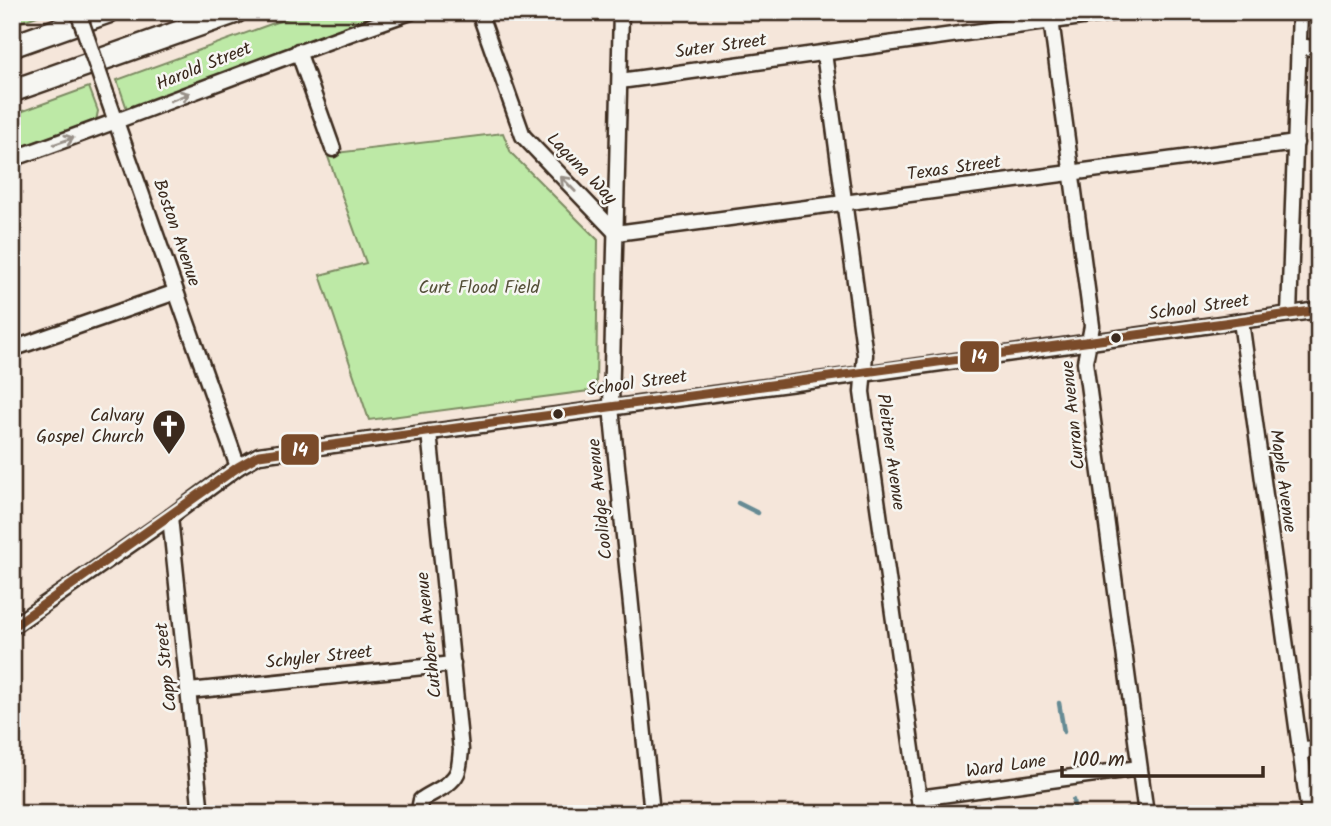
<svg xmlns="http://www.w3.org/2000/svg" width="1331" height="826" viewBox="0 0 1331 826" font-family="Kalam,sans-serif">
	<rect width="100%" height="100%" fill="#f5e6da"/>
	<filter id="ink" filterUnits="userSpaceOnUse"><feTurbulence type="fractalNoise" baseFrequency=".0143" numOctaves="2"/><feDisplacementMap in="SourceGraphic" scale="14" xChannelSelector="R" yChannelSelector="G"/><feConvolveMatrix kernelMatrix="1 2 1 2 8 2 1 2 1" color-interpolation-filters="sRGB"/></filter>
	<g filter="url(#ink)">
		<g fill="#bde9a6" stroke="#7c8a62" stroke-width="2">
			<polygon points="12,12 48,12 12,25"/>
			<polygon points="304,12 384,12 127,109 117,80"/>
			<polygon points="89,87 98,111 96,121 12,150 12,115"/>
			<polygon points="503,133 511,153 598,240 596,390 369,420 320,275 366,263 327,154"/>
		</g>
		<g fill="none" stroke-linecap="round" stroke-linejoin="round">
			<g stroke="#668b94" stroke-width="4.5">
				<polyline points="738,503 758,513"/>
				<polyline points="1059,703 1064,732"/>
				<polyline points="1073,800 1075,814"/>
			</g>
			<g stroke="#3b2a1e" stroke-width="19">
				<g id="minor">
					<polyline points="479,12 523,136 616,233 1296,143"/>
					<polyline points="621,12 611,407 652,814"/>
					<polyline points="1050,12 1092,326 1085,362 1146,814"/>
					<polyline points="1299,46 1319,49"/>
					<polyline points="298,51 333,149"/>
					<polyline points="824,53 865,355 862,392 921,814"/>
					<polyline points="620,81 1118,12"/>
					<polyline points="108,99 238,467"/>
					<path d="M12,159c134,-47 265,-101 399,-147"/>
					<polyline points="1289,314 1300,12"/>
					<polyline points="1241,321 1309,814"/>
					<polyline points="12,349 176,292"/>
					<polyline points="170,517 201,814"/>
					<polyline points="12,627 170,517 238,467 259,455 863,374 1319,310"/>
					<polyline points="189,691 453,664"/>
					<polyline points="1300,751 1319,748"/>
					<polyline points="919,798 1139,768"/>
					<path d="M418,814l3,-14c11,-8 30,-14 36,-27 3,-6 3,-16 4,-23l-32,-318"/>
				</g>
			</g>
			<g stroke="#3b2a1e" stroke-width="26">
				<g id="highway">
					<polyline points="12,46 108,12"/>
					<polyline points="12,91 236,12"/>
				</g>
			</g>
			<use href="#minor" stroke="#f6f6f2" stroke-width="14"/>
			<use href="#highway" stroke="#f6f6f2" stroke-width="21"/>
			<g stroke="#3b2a1e" stroke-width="19" stroke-linecap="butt">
				<polyline id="minor-bridge" points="78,12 108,99"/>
			</g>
			<use href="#minor-bridge" stroke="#f6f6f2" stroke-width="14"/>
			<g stroke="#f6f6f2" stroke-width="14">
				<polyline id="bus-1" points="12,627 238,467 259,455 1319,310"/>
			</g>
			<use href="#bus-1" stroke="#7a4b2a" stroke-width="9"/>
		</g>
		<defs><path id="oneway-shaft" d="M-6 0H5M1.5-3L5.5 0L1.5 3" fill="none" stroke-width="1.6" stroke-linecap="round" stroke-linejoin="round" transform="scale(1.75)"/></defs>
		<g stroke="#989088">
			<use href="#oneway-shaft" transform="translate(180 97) rotate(-22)"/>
			<use href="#oneway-shaft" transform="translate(64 141) rotate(-19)"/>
			<use href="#oneway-shaft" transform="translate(568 184) rotate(-134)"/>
		</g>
	</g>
	<defs>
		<g id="church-pin" transform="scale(1.75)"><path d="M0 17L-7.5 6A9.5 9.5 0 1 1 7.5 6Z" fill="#3b2a1e" stroke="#f6f6f2"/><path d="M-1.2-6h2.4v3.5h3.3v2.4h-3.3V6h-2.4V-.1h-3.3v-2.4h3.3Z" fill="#fff"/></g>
	</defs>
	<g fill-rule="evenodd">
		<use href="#church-pin" x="169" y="426"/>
	</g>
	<g fill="#3b2a1e" stroke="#f6f6f2" stroke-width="2.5">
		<circle cx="1116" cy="338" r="6"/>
		<circle cx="558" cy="414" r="6"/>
	</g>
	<g text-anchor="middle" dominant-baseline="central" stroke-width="5" stroke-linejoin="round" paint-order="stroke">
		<g font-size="18" fill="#3b2a1e" stroke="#f6f6f2">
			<text transform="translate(721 47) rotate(-8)">Suter Street</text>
			<text transform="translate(204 67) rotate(-22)">Harold Street</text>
			<text transform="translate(581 169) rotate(46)">Laguna Way</text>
			<text transform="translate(954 169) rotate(-8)">Texas Street</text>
			<text transform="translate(176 233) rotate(71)">Boston Avenue</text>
			<text transform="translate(1199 308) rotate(-8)">School Street</text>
			<text transform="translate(637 384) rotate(-8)">School Street</text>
			<text transform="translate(1074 415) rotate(-96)">Curran Avenue</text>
			<text transform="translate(890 452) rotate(82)">Pleitner Avenue</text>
			<text transform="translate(1282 481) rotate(82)">Maple Avenue</text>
			<text transform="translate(601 499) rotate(-96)">Coolidge Avenue</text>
			<text transform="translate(430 635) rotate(-96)">Cuthbert Avenue</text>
			<text transform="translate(319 658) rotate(-6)">Schyler Street</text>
			<text transform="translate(167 667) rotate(-96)">Capp Street</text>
			<text transform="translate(1006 767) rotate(-8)">Ward Lane</text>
		</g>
		<g font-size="18" fill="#555039" stroke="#f6f6f2">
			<text x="479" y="288">Curt Flood Field</text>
		</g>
		<g font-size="18" fill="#3b2a1e" stroke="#f6f6f2" text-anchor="end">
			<text x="144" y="416">Calvary<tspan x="144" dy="21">Gospel Church</tspan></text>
		</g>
	</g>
	<g stroke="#f6f6f2" stroke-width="2.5">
		<rect x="959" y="340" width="41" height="33" rx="7" fill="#7a4b2a"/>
		<rect x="280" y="433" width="40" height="33" rx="7" fill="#7a4b2a"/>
	</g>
	<g font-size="19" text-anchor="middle" font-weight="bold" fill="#fff">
		<text x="979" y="363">14</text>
		<text x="300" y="456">14</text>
	</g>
	<rect width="1331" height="826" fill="none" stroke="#f6f6f2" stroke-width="42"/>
	<rect x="21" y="21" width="1289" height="784" fill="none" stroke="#3b2a1e" stroke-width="2.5" filter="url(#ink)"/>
	<path d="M1062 766v10h201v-10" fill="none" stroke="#3b2a1e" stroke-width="3.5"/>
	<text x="1072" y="766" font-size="21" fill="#3b2a1e" stroke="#f6f6f2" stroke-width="5" paint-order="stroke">100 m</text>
</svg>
